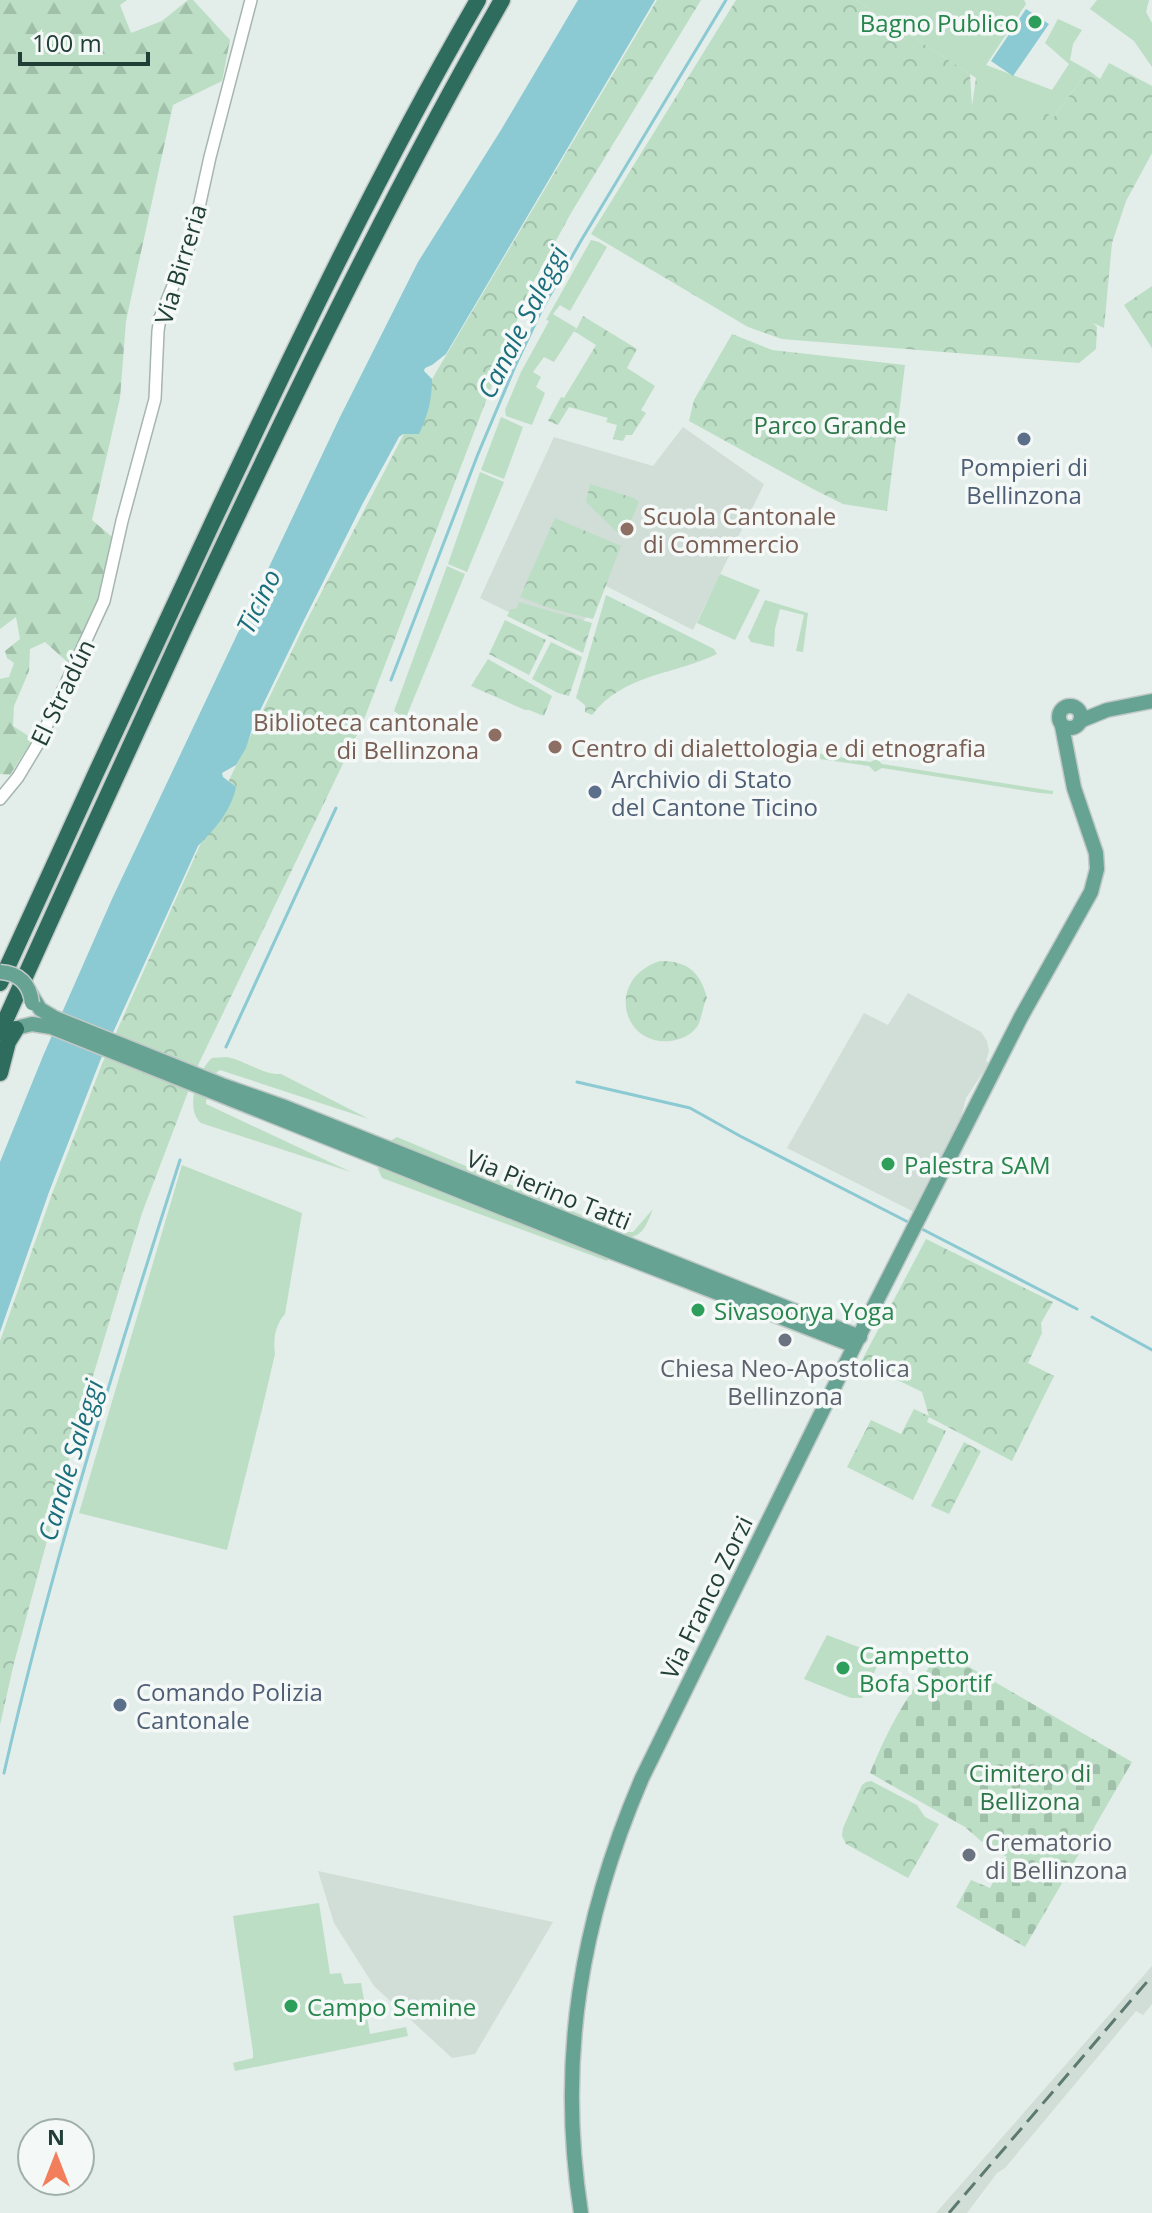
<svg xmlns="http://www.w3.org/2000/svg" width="1152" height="2213" viewBox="0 0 1152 2213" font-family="'Open Sans',sans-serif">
	<defs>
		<pattern id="forest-firs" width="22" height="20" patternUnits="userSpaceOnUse" patternTransform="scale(2)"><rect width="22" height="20" fill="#bcdec5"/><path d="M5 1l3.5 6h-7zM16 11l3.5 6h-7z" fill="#a1c0aa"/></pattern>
		<pattern id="cemetery-stones" width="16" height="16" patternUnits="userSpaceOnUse" patternTransform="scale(2)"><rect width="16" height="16" fill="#bcdec5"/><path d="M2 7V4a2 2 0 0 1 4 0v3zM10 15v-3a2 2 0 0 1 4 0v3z" fill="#a1c0aa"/></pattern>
		<pattern id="park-crowns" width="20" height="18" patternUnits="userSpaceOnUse" patternTransform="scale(2)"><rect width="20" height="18" fill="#bcdec5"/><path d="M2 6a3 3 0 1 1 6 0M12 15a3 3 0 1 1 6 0" fill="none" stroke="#a1c0aa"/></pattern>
	</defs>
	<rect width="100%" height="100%" fill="#e3ede9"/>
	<g fill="#d1ddd7">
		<polygon points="683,427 764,484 693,630 606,586 570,642 480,598 554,437 653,466"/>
		<polygon points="908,993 981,1032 987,1041 989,1051 986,1061 989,1063 966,1098 960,1121 914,1212 787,1148 864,1013 888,1025"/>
		<polygon points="318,1871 553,1922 475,2054 452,2058 374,1986 334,1923"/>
		<polygon points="1152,1966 1152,2004 1143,2015 1136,2011 1005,2168 997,2173 967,2213 936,2213"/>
	</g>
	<g fill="#bcdec5">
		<polygon points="856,0 1024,0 1026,4 986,65 1052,90 1069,64 1045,43 1058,19 1082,30 1073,44 1070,60 1088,70 1054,117 1002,93 976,78"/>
		<polygon points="1097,0 1149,0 1146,12 1152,23 1152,67 1134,41 1090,9"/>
		<polygon points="591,240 599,242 607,247 570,311 560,305 553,314 576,328 554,362 544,357 533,372 541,377 536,387 545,393 532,425 506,416 505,410 521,372 549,321 546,320"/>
		<polygon points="501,417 523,427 504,479 481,470"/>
		<polygon points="480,472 504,482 467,572 448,564"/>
		<polygon points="447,566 465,574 407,715 412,719 411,723 394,711"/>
		<polygon points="720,574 760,590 735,640 697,623"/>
		<polygon points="765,600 808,613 803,652 796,651 804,615 780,609 775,629 774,647 751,642 748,637 750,633"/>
		<polygon points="814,753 870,762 877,759 882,764 1053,791 1053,794 1040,793 882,768 875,772 869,766 813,758"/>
		<path d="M226,1057c19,3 36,18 55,17l88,45 -149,-49 -3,2 -11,29v3l145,68 -150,-49c-17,-14 -3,-53 11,-65z"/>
		<path d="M397,1137l225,95h11l20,-23c-6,14 -10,30 -28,28l-236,-95z"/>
		<path d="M182,1165l120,48 -17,101c-10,11 -12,26 -10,40 -15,66 -32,130 -48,196l-148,-37z"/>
		<polygon points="379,1167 608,1259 607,1261 382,1178 378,1169"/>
		<polygon points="827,1635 882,1656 862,1698 851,1698 804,1679"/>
		<polygon points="319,1903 330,1974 341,1973 344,1984 361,1983 370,2034 406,2027 408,2036 235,2071 233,2063 253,2058 253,2052 233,1916"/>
	</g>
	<polygon fill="url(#forest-firs)" points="0,0 127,0 120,5 131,33 162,21 188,0 193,0 230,40 222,81 173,105 126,321 120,398 92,520 117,541 107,591 74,668 45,642 30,649 29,671 14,706 13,726 33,739 10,775 0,774 0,679 9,677 14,663 7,658 5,651 20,639 16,617 0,629"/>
	<path fill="url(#cemetery-stones)" d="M942,1651l190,111 -107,185 -69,-40 15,-27 19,8 17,-31 -26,-16 -16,-14 -95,-54c20,-49 38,-80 72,-122z"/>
	<g fill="url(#park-crowns)">
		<polygon points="657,0 701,0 571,213 527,294 363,722 199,1063 142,1213 78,1426 14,1663 0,1725 0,1341 52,1194 102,1064 231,776 306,622 435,374"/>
		<polygon points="736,0 856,0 970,74 972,106 976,78 1054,117 1088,70 1100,79 1109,63 1152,86 1152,153 1126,201 1112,243 1104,328 1093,323 1097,327 1096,349 1079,363 782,339 748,327 591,234"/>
		<polygon points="1152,286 1152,348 1124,305"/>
		<polygon points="583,316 637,349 627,368 655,386 641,410 646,413 632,435 626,435 623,441 613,439 617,425 606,422 608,418 569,407 558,425 548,421 561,397 564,398 596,345 574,331 577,328"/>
		<polygon points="732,334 772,350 905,365 887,511 843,504 813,489 689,421 694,400"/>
		<polygon points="590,484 634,498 639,502 624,537 621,536 586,502"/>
		<polygon points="555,518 621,546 593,619 552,609 520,597"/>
		<path d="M606,595l108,54 3,5c-44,21 -94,20 -125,61l-7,-3v-7l-9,-7z"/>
		<polygon points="519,602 592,623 583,653 507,616 511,609 516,609"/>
		<polygon points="505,620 546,640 529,675 489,654"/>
		<polygon points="551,642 582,657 569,696 558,693 532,679"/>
		<polygon points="488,659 552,696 544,716 529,710 525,710 471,686"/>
		<path d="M660,961c27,0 40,10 47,37 -5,9 -5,21 -10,29 -6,8 -17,13 -27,14 -48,5 -65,-62 -10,-80z"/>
		<polygon points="926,1239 1053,1302 1041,1323 1042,1333 1028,1363 1054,1376 1012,1461 929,1417 927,1422 946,1431 913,1500 847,1467 871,1420 901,1434 914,1409 929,1416 922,1392 861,1362"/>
		<polygon points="964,1442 981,1451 949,1514 931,1506"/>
		<polygon points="871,1781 917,1805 925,1817 939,1824 908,1878 846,1844 842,1836 843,1828 862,1785 866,1782"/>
	</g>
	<g fill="#8bc9d3">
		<path d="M578,0h77l-209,354 -14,11 -7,3 -1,3 8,8c0,20 -4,36 -13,55h-16l-4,3 -36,66 -59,117 -50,103 -8,25 -10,17 -14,8 1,4 13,10c-5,24 -21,42 -38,59l-98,215 -51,131 -49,140v-170l43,-106 69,-157 228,-482 78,-155 83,-132z"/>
		<polygon points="1026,9 1049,24 1013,76 991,61"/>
	</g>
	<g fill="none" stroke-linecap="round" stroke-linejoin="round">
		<g stroke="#8bc9d3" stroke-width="3">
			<polyline points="391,680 478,454 516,364 542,309 582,239 726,0"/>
			<polyline points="226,1047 336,808"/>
			<polyline points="577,1082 690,1108 740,1136 910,1223"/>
			<polyline points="920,1228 1077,1309"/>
			<polyline points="1092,1317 1152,1350"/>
			<path d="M4,1773c47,-207 111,-410 176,-613"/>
		</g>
		<g stroke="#a5b5b0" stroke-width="14">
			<polyline id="minor" points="0,799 18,777 39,742 104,601 122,521 155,399 158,331 160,318 192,239 210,157 251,0"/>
		</g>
		<g stroke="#c1c9c7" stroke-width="17">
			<g id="major">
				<circle cx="1070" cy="717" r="11"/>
				<polyline points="1080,721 1107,710 1152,701"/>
				<polyline points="31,994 40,1009 55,1018 222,1085 282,1106 860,1337"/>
				<polyline points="20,1027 32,1024 51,1027 612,1252 847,1343"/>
				<path d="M581,2213c-24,-154 0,-293 61,-435l227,-462 152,-299 70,-125 6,-23 -1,-16 -22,-65 -12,-62"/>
			</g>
		</g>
		<g stroke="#c1c9c7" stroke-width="19">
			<g id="highway">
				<path d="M0,983c69,-152 139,-304 210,-455 84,-179 169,-357 268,-528"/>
				<path d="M0,1032c60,-134 122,-268 183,-401 100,-214 202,-426 319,-631"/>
				<polyline points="0,1073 8,1042 16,1029"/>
			</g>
		</g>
		<use href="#minor" stroke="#fff" stroke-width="11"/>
		<use href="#major" stroke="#67a393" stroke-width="14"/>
		<use href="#highway" stroke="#2e6c5e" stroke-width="16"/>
		<polyline stroke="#5d7a72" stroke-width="3" stroke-dasharray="16 8" stroke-linecap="butt" points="949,2213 1152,1976"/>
		<g stroke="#c1c9c7" stroke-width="17" stroke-linecap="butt">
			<path id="major-bridge" d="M0,972c19,1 30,12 32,31"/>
		</g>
		<use href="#major-bridge" stroke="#67a393" stroke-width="14"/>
	</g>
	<g fill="#2e9e5b" stroke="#f4f9f7" stroke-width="3">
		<circle cx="1035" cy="22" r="8"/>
		<circle cx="888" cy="1164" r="8"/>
		<circle cx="698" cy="1310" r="8"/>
		<circle cx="843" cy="1668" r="8"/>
		<circle cx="291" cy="2006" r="8"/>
	</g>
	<g fill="#5c6f8a" stroke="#f4f9f7" stroke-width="3">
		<circle cx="1024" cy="439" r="8"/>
		<circle cx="595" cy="792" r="8"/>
		<circle cx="120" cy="1705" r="8"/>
	</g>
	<g fill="#8d6e63" stroke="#f4f9f7" stroke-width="3">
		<circle cx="627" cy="529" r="8"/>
		<circle cx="495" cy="735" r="8"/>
		<circle cx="555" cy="747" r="8"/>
	</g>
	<g fill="#6b7280" stroke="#f4f9f7" stroke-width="3">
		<circle cx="785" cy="1340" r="8"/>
		<circle cx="969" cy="1855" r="8"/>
	</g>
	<g text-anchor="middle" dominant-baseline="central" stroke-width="7" stroke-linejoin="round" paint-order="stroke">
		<g font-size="24" fill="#27864d" stroke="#f4f9f7" text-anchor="start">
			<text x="1019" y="22" text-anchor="end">Bagno Publico</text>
			<text x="904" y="1164">Palestra SAM</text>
			<text x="714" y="1310">Sivasoorya Yoga</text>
			<text x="859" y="1654">Campetto<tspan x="859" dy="28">Bofa Sportif</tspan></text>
			<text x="307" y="2006">Campo Semine</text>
		</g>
		<g font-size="24" fill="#223f37" stroke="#f4f9f7">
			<text transform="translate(180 264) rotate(-73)">Via Birreria</text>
			<text transform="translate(62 692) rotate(-64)">El Stradún</text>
			<text transform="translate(549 1189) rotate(22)">Via Pierino Tatti</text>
			<text transform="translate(706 1597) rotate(-64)">Via Franco Zorzi</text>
		</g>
		<g font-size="24" fill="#2c7647" stroke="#f4f9f7">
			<text x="830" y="424">Parco Grande</text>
			<text x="1030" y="1772">Cimitero di<tspan x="1030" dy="28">Bellizona</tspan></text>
		</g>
		<g font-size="24" fill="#4e5e75" stroke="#f4f9f7" text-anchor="start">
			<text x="1024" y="466" text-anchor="middle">Pompieri di<tspan x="1024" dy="28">Bellinzona</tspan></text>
			<text x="611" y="778">Archivio di Stato<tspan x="611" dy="28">del Cantone Ticino</tspan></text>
			<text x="136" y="1691">Comando Polizia<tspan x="136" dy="28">Cantonale</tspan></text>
		</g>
		<g font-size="24" fill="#785e54" stroke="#f4f9f7" text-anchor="start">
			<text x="643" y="515">Scuola Cantonale<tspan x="643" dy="28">di Commercio</tspan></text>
			<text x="479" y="721" text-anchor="end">Biblioteca cantonale<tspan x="479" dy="28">di Bellinzona</tspan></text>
			<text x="571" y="747">Centro di dialettologia e di etnografia</text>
		</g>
		<g font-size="24" fill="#5b616d" stroke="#f4f9f7">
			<text x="785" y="1367">Chiesa Neo-Apostolica<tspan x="785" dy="28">Bellinzona</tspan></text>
			<text x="985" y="1841" text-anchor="start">Crematorio<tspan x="985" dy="28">di Bellinzona</tspan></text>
		</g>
		<g font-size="26" font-style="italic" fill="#1b6e7c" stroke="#f4f9f7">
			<text transform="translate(522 322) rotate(-63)">Canale Saleggi</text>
			<text transform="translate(258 601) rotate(-64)">Ticino</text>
			<text transform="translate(70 1460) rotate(-73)">Canale Saleggi</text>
		</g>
	</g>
	<g transform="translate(56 2157)"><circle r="38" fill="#f4f9f7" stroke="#a0afaa" stroke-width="2"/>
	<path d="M0-6L14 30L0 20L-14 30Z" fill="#f37e5b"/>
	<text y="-12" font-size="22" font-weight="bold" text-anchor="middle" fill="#223f37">N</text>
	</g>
	<path d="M20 52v12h128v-12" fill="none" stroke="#223f37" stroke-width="4"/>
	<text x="32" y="52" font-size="24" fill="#223f37" stroke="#f4f9f7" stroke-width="6" paint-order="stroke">100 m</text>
</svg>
